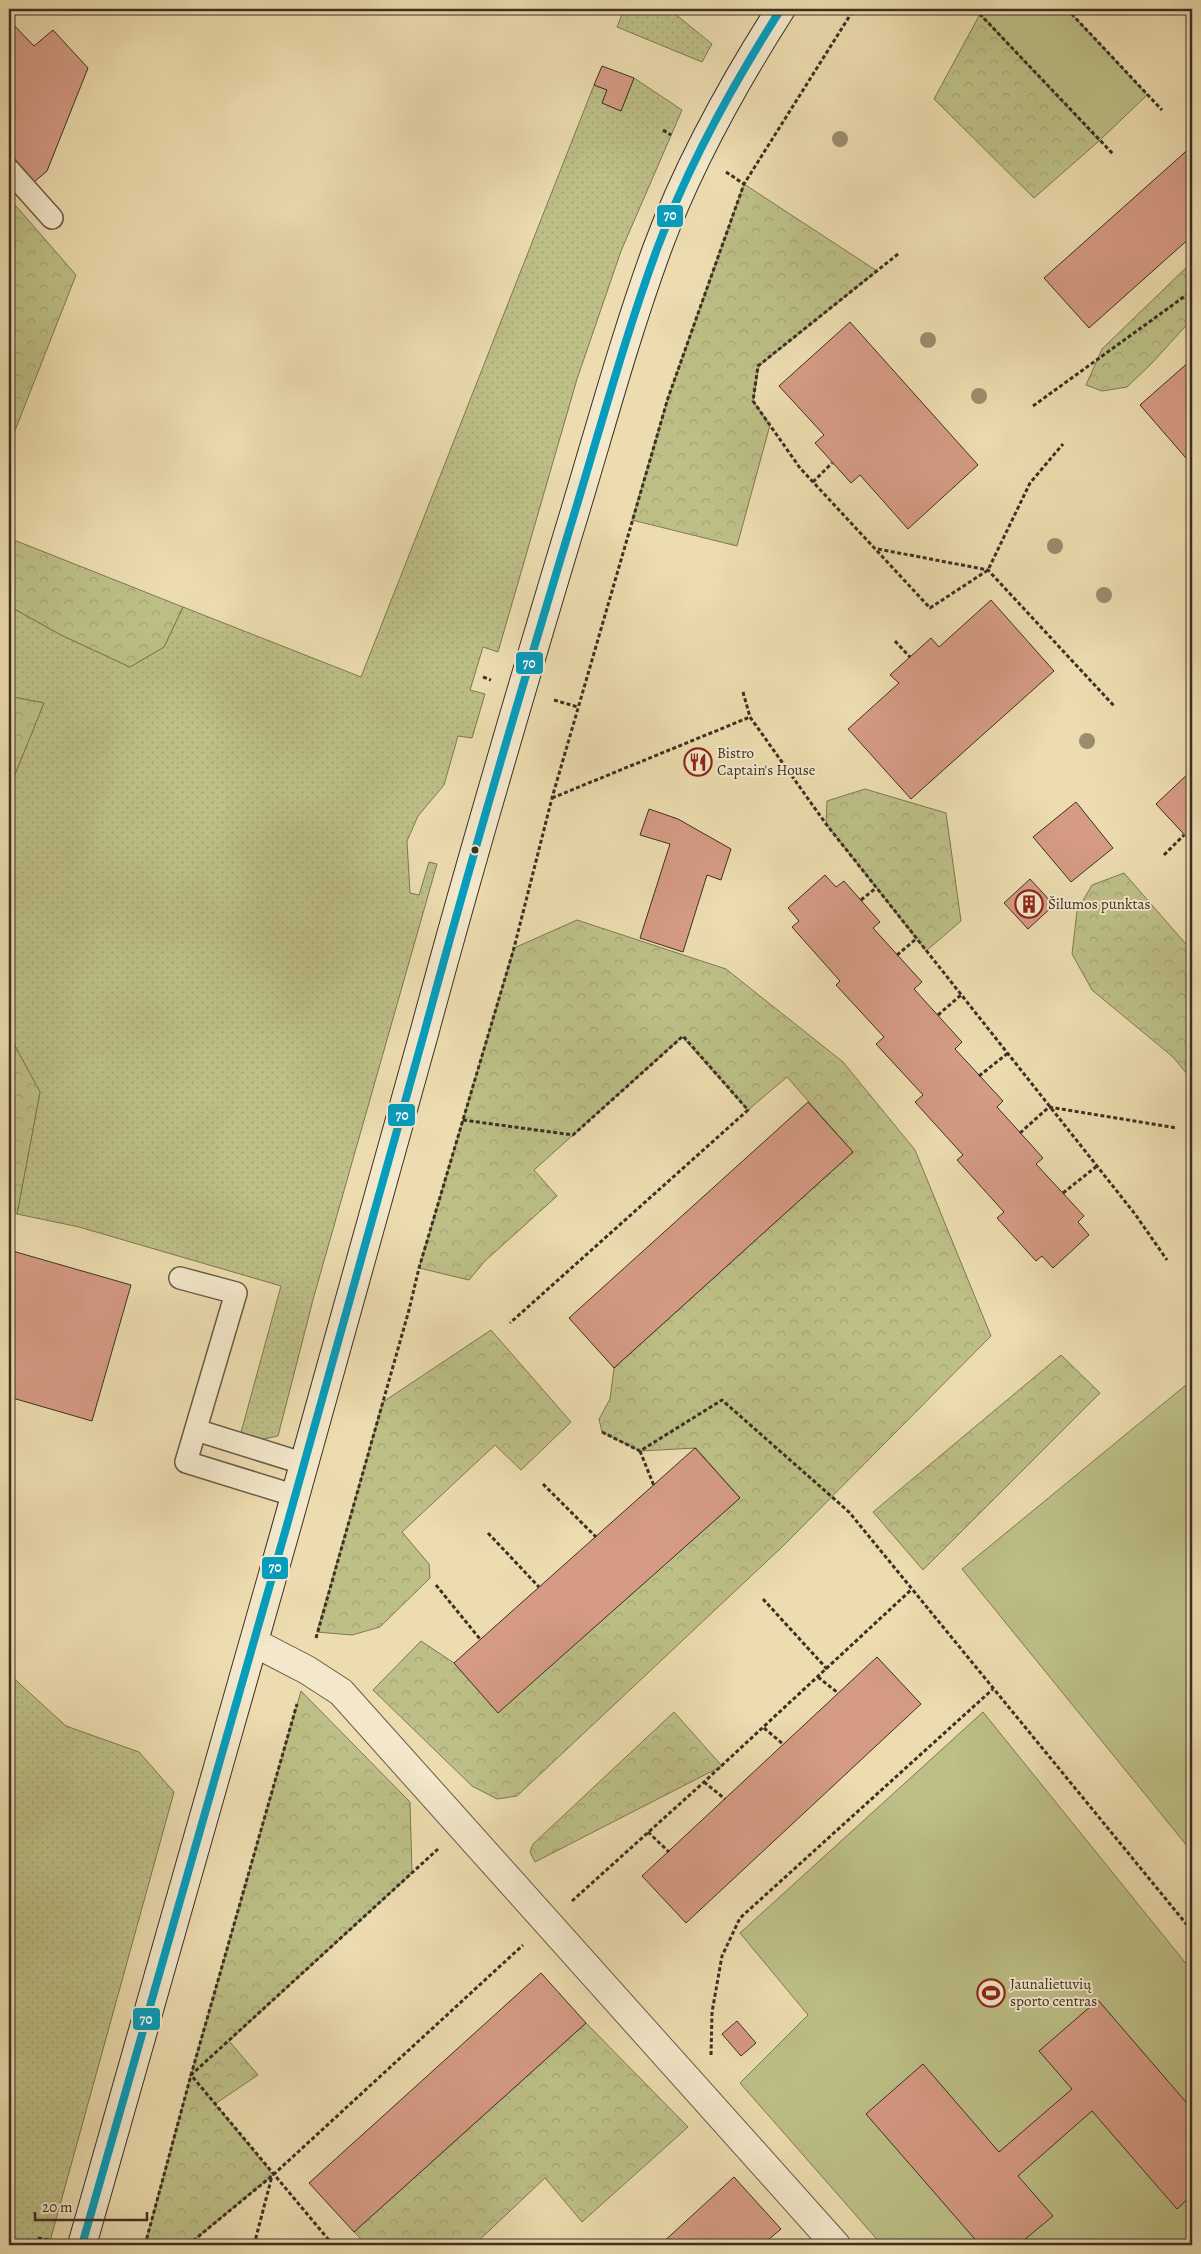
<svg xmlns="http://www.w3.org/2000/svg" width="1201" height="2254" viewBox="0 0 1201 2254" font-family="Alegreya,serif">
	<defs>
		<pattern id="grass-dots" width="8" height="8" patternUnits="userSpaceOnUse" patternTransform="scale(1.25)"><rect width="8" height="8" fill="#bdbf87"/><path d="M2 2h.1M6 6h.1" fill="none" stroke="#a3a474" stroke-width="1.8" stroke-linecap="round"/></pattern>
		<pattern id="forest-crowns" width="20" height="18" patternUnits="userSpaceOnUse" patternTransform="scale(1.25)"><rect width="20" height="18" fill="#bdbf87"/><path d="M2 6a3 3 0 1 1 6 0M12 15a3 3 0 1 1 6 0" fill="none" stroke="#a3a474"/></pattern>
	</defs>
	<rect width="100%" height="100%" fill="#ecdcaf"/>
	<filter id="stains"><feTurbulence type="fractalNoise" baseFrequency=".004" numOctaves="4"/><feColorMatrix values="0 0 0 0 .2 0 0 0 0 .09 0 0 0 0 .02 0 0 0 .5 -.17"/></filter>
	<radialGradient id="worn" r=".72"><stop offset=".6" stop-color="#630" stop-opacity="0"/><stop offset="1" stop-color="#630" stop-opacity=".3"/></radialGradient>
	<g fill="url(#grass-dots)" stroke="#7d7856">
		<polygon points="624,9 669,9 712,44 702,62 617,27"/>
		<polygon points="634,78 682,110 621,251 577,379 498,652 483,647 470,690 485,694 472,738 458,736 444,785 418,816 407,841 410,893 419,895 429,862 437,864 314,1296 278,1436 259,1440 240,1436 281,1286 79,1227 17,1214 40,1092 9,1035 9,789 44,703 13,697 9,699 9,606 61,635 130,667 164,647 183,607 361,677 594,85 607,90 602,103 621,111"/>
		<polygon points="9,1674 66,1726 139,1752 174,1792 49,2245 9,2245"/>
	</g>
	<g fill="url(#forest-crowns)" stroke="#7d7856">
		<polygon points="980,14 1099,141 1034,198 934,99"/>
		<polygon points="744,184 877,271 759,366 753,401 770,425 737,546 632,520 668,398"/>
		<polygon points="9,198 76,275 9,446"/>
		<polygon points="1192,262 1192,319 1151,364 1127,387 1102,391 1086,385 1102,349"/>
		<polygon points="9,538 183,607 164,647 130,667 61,635 9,606"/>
		<polygon points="13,697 44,703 9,789 9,699"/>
		<polygon points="865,789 946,813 961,921 926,951 826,824 827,801"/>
		<polygon points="1124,873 1192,951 1192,1080 1173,1057 1092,990 1072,954 1077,911 1092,885"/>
		<polygon points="577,920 726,969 843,1062 915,1150 991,1336 782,1547 517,1796 497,1799 472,1786 373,1690 421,1641 454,1663 498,1712 740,1498 696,1448 640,1451 602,1432 599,1419 610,1399 614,1368 853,1152 787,1077 748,1110 682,1037 534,1170 557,1196 485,1261 469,1280 419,1268 514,948"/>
		<polygon points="9,1035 40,1092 17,1214 9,1211"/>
		<polygon points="491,1330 571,1422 521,1470 495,1445 402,1532 429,1564 430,1578 380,1627 352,1635 317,1632 383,1402"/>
		<polygon points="1061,1355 1100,1393 923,1570 873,1512"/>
		<polygon points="301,1691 410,1802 412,1873 229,2041 258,2075 215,2104 273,2175 188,2245 145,2245 191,2075"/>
		<polygon points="674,1712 722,1766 535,1862 530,1852 533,1844"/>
		<polygon points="586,2023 688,2127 582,2222 545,2178 474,2245 367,2245 354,2232"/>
	</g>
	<g fill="#bdbf87" stroke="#7d7856">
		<polygon points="985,9 1067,9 1147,95 1099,141 980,14"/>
		<polygon points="1192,1380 1192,1852 962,1569"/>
		<polygon points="983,1712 1192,1971 1192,2245 882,2245 740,2083 808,2015 740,1933"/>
	</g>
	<g fill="#d59b84" stroke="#3d3024">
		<polygon points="9,20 34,46 53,30 88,68 47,171 34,182 9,152"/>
		<polygon points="602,66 634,78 621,111 602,103 607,90 594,85"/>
		<polygon points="1192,146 1192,236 1089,328 1044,278"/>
		<polygon points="850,322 978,465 908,529 860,475 851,483 815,443 824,435 779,386"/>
		<polygon points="1190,361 1192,364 1192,465 1140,405"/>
		<polygon points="991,600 1054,671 911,799 848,729 899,683 890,675 931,638 939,647"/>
		<polygon points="1192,770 1192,843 1156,804"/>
		<polygon points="1076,802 1113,848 1071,882 1033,837"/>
		<polygon points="649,809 678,819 731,849 721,880 707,875 683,952 640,938 670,844 640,835"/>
		<polygon points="825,875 836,887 844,881 880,922 873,928 922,982 914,989 962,1042 955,1049 1003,1101 997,1107 1043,1158 1036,1164 1084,1216 1078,1222 1089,1235 1053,1268 1042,1256 1036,1261 997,1218 1004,1212 957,1160 963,1155 915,1102 923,1095 876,1044 884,1037 836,985 840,981 792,927 799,921 788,908"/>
		<polygon points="1030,879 1054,905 1028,929 1004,903"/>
		<polygon points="808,1102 853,1152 614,1368 569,1318"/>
		<polygon points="9,1250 131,1285 92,1421 9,1397"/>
		<polygon points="695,1448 740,1498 498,1713 454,1663"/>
		<polygon points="877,1657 921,1704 686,1923 642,1876"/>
		<polygon points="541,1973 586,2023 354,2232 309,2183"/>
		<polygon points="1098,2000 1192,2109 1192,2195 1177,2209 1092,2111 1018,2176 1053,2216 1018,2245 980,2245 866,2114 923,2064 999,2152 1072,2089 1039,2051"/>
		<polygon points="737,2021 756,2043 741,2056 722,2034"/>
		<polygon points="734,2177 781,2229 762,2245 660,2245"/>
	</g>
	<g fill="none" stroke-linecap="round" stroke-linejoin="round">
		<g stroke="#695b47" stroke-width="24">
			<g id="lane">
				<polyline points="9,170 52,218"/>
				<polyline points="180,1278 236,1293 186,1462 296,1496"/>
				<polyline points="196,1430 305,1464"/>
			</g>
		</g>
		<g stroke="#695b47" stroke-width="30">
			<polyline id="street" points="255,1643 307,1670 341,1692 836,2245"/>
		</g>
		<g stroke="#3d3024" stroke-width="30">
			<path id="secondary" d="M82,2245c115,-405 232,-809 343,-1215 45,-167 94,-333 144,-499 29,-94 54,-189 88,-282 31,-84 76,-165 124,-240"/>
		</g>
		<g stroke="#3d3024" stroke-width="3" stroke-dasharray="4 2.5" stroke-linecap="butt">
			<polyline points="975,9 1114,155"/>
			<polyline points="1067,9 1162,110"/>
			<polyline points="663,130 671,135"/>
			<polyline points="726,172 744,184"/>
			<polyline points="898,254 758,366 753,401 800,468 930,608 988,570 1030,483 1063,444"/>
			<polyline points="1033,406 1192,291"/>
			<polyline points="813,482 832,463"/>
			<polyline points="878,549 988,570 1115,707"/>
			<polyline points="895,641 910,657"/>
			<polyline points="483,677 491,680"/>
			<polyline points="743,692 750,717 826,824 1135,1214 1167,1260"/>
			<polyline points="554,700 578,707"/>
			<polyline points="552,798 750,717"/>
			<polyline points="1164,855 1184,835"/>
			<polyline points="861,900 876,888"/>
			<polyline points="897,955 916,939"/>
			<polyline points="938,1015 961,995"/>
			<polyline points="979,1076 1008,1053"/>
			<polyline points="463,1120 573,1135 683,1036 748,1110 510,1323"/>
			<polyline points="1020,1133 1049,1107 1177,1128"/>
			<polyline points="1063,1193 1097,1166"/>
			<polyline points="602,1432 640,1451 722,1400 849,1512 1192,1931"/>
			<polyline points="640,1451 654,1486"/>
			<polyline points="543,1484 596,1537"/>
			<polyline points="488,1533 539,1587"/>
			<polyline points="436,1585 480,1639"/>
			<polyline points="763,1599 827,1669"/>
			<polyline points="316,1638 409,1310 419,1268 514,948 552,798 668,398 744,184 854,9"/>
			<polyline points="818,1677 838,1693"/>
			<polyline points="764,1728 783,1744"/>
			<polyline points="704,1782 725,1799"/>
			<polyline points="648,1832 669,1852"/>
			<polyline points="572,1901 704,1782 912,1589"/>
			<polyline points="711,2055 712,2012 722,1956 740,1918 993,1689"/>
			<polyline points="38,2238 49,2240"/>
			<polyline points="145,2245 191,2075 297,1704"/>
			<polyline points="188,2245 273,2175 523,1945"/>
			<polyline points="254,2245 272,2176"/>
			<polyline points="333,2245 191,2075 438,1849"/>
		</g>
		<use href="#lane" stroke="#f3e8cb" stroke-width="21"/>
		<use href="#street" stroke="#f3e8cb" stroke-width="28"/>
		<use href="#secondary" stroke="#f3e8cb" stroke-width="28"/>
		<g stroke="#f3e8cb" stroke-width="11">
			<path id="bus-1" d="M82,2245c115,-405 232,-809 343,-1215 45,-167 94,-333 144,-499 29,-94 54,-189 88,-282 31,-84 76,-165 124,-240"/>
		</g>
		<use href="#bus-1" stroke="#069dbd" stroke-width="8"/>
	</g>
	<g fill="#9a8d6e">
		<circle cx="840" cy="139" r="8"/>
		<circle cx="928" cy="340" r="8"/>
		<circle cx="979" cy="396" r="8"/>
		<circle cx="1055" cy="546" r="8"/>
		<circle cx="1104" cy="595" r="8"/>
		<circle cx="1087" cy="741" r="8"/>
	</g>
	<defs>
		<g id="restaurant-ring" transform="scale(1.4375)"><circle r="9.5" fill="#f3e8cb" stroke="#8f2418" stroke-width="1.5"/><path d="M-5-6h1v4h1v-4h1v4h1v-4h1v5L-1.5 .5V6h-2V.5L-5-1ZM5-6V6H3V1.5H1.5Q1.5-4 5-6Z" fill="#8f2418"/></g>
		<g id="building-ring" transform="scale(1.4375)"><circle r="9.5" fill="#f3e8cb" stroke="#8f2418" stroke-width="1.5"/><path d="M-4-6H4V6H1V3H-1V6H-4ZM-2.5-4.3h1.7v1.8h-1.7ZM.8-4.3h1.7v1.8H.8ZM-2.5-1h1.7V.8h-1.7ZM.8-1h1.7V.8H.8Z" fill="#8f2418"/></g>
		<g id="stadium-ring" transform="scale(1.4375)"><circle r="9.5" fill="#f3e8cb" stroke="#8f2418" stroke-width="1.5"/><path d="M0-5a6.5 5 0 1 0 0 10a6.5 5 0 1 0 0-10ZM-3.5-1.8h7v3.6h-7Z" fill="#8f2418"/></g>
	</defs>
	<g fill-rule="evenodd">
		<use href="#restaurant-ring" x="698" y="762"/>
		<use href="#building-ring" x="1029" y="904"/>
		<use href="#stadium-ring" x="991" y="1993"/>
	</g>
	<circle fill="#3d3024" stroke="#f3e8cb" stroke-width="2" cx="475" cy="850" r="4.5"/>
	<g text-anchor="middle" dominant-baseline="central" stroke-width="4" stroke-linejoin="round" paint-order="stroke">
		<g font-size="15" fill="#3d3024" stroke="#f3e8cb" text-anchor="start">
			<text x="717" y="753">Bistro<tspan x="717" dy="17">Captain's House</tspan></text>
			<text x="1048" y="904">Šilumos punktas</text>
			<text x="1010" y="1984">Jaunalietuvių<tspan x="1010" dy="17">sporto centras</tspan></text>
		</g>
	</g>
	<g stroke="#f3e8cb" stroke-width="2">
		<rect x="656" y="204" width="28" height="24" rx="5" fill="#069dbd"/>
		<rect x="515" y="651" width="29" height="24" rx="5" fill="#069dbd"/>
		<rect x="387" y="1103" width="29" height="24" rx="5" fill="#069dbd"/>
		<rect x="261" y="1556" width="28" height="24" rx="5" fill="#069dbd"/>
		<rect x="132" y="2007" width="29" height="24" rx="5" fill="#069dbd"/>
	</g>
	<g font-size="14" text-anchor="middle" font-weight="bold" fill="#fff">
		<text x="670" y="220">70</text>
		<text x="529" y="668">70</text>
		<text x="402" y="1120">70</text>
		<text x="275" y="1572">70</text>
		<text x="146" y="2024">70</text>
	</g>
	<rect width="1201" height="2254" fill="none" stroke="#ecdcaf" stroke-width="30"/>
	<rect x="10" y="10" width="1181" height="2234" fill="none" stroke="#3d3024" stroke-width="2.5"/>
	<rect x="15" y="15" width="1171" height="2224" fill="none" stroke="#3d3024"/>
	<path d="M35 2212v8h112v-8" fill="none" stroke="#3d3024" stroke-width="2.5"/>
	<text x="42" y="2212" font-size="15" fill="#3d3024" stroke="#f3e8cb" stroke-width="4" paint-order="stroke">20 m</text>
	<rect width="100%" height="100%" filter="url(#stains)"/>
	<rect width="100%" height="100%" fill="url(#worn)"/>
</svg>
